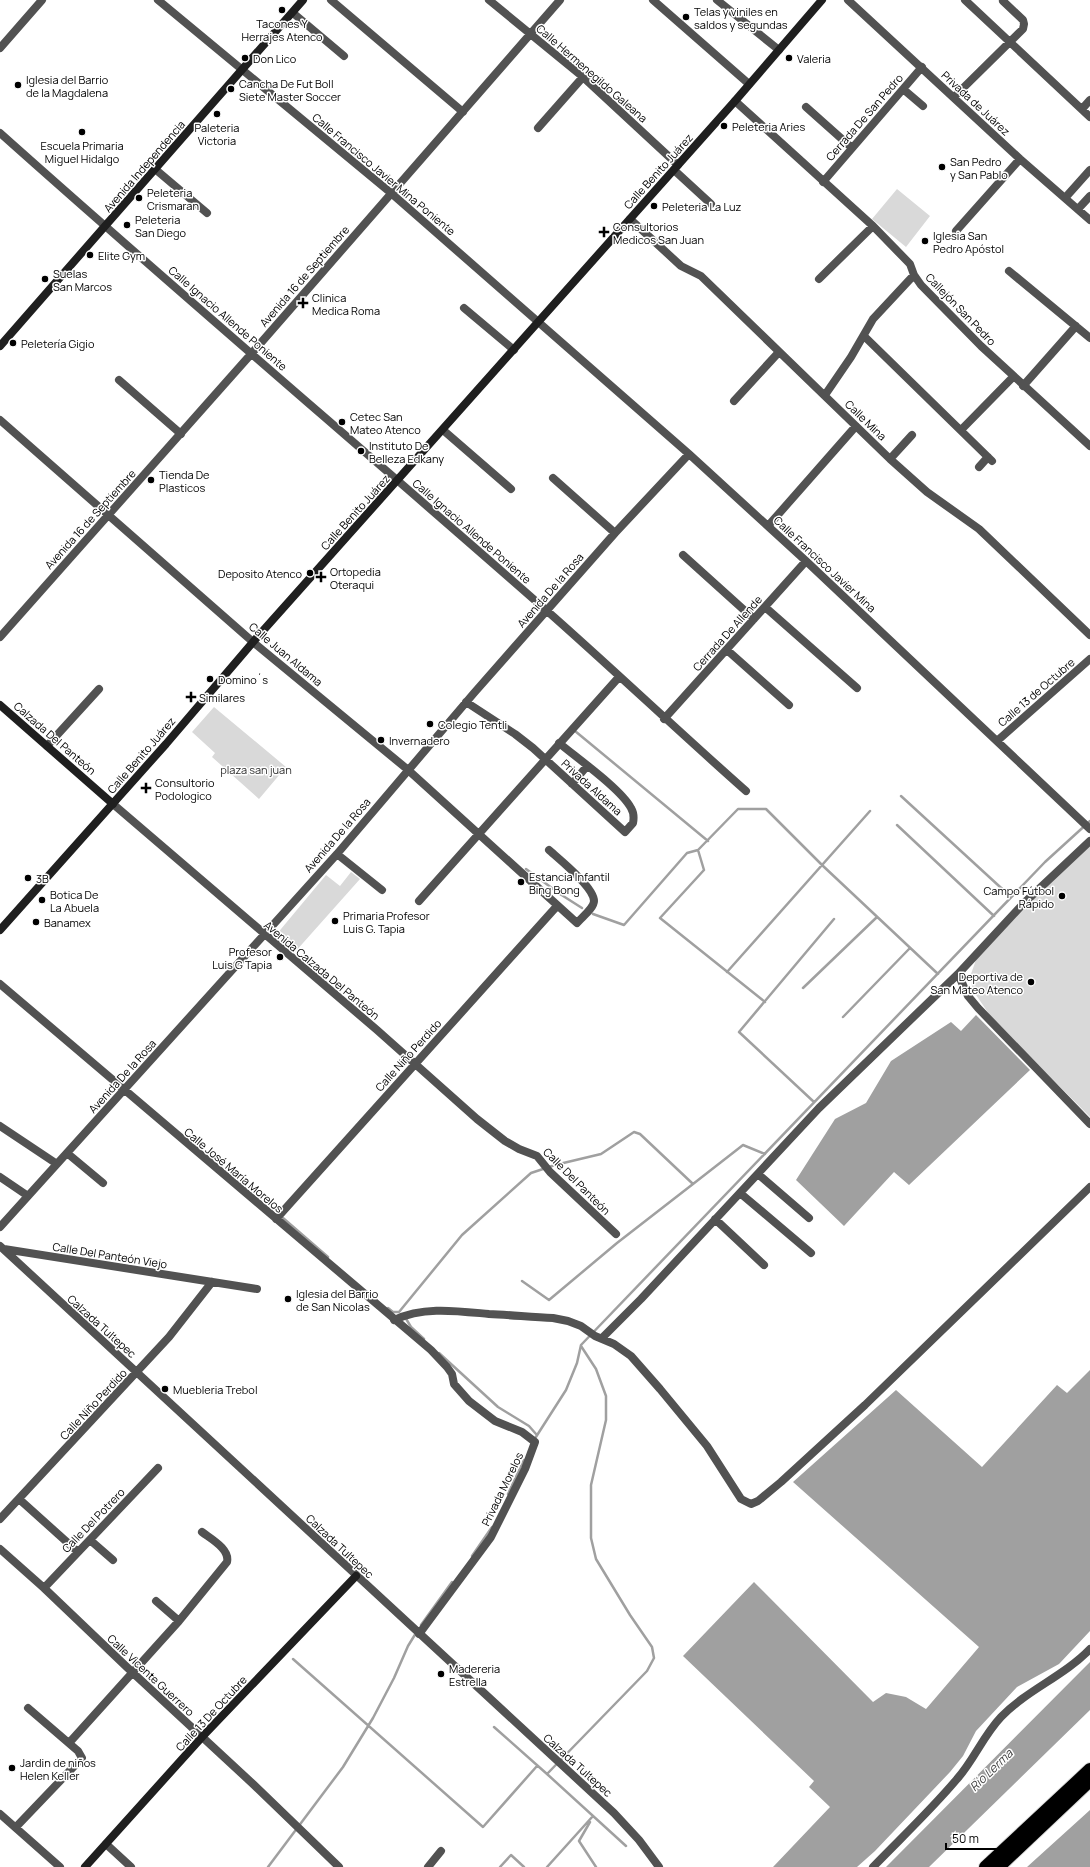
<svg xmlns="http://www.w3.org/2000/svg" width="1090" height="1867" font-family="Manrope,sans-serif">
<rect width="100%" height="100%" fill="#fff"/>
<!-- green -->
<path fill="#d9d9d9" d="M897 189 930 216 906 247 872 219Z
M214 707 286 767 259 799 212 757 215 753 192 732Z
M1090 846V1117L991 1017 972 989 971 974 977 957 1068 865Z
M351 872 360 879 295 952 276 935 326 875 340 886Z"/>
<!-- water -->
<path fill="#a0a0a0" d="M976 1015 1030 1070 909 1185 894 1172 844 1226 796 1180 835 1119 866 1103 891 1061 951 1022 961 1031Z
M1090 1370V1631L1059 1664 1017 1687 976 1731 963 1756 950 1772 875 1851 857 1867H773L830 1807 809 1787 814 1781 683 1656 754 1582 873 1702 886 1693 906 1697 926 1709 979 1647 793 1482 896 1390 982 1467 1057 1385 1067 1393Z
M1090 1662V1710L929 1867H886Z
M1090 1810V1867H1027Z"/>
<g fill="none" stroke-linecap="round" stroke-linejoin="round">
<!-- stream -->
<path stroke="#a0a0a0" stroke-width="2.5" d="M575 731 708 841
M901 796 1011 897
M897 825 994 916
M698 850 704 870 660 918 765 1002
M526 869 560 894 582 908
M593 914 624 925 687 853 698 850 738 809H766L822 865 938 974
M727 972 870 811
M803 988 877 917
M843 1017 910 948
M814 1102 739 1032 834 919
M283 1218 328 1257
M522 1281 549 1300 617 1243 693 1184
M388 1308 393 1312H399L462 1235 531 1173 555 1165 601 1154 634 1132 640 1134 693 1184 743 1145 765 1154
M405 1317 411 1327 424 1339
M581 1346 596 1369 606 1396V1420L591 1485V1538L596 1559 630 1615 652 1647 654 1658 647 1671 547 1774 626 1846
M439 1353 498 1407 529 1426 536 1434
M534 1440 566 1390 577 1363 581 1345 1045 862 1090 821
M508 1494 524 1460
M472 1556 492 1527
M421 1625 452 1582
M293 1659 483 1827 537 1766
M494 1727 547 1774
M590 1822 579 1841 596 1867
M268 1867 343 1767 373 1718 394 1678 408 1646 416 1633
M500 1867 511 1855 524 1867
M547 1867 593 1816"/>
<defs>
<path id="highway" d="M985 1867 1090 1769
M999 1867 1090 1781"/>
</defs>
<!-- highway casing -->
<use href="#highway" stroke="#dbdbdb" stroke-width="14"/>
<!-- street -->
<path stroke="#525252" stroke-width="8" d="M158 0 391 193 689 454 806 561 1090 829
M331 0 463 112
M489 0 583 77 678 165
M653 0 749 84
M717 0 779 50
M848 0 1020 159 1090 220
M965 0 1090 117
M293 13 344 56
M0 48 42 0
M903 89 923 106
M954 97 1023 29 1024 24 1023 20 1003 1
M735 101 873 226 910 264 914 275 921 285 981 346 1090 446
M806 107 852 148
M1082 109 1090 100
M538 128 583 77
M0 133C180 294 364 450 546 610 613 669 678 731 746 791
M155 169 207 213
M674 170 711 204
M823 182 922 67
M1065 198 1090 170
M1078 209 1090 196
M630 219 681 266 701 276 890 459 927 492 979 529 1090 635
M956 231 1020 159
M1009 271 1090 338
M819 279 873 226
M464 308 514 350
M864 336 992 461
M119 380 181 434
M1023 386 1076 326
M825 395 851 357 873 319 914 275
M734 401 779 352
M0 420 253 642 407 769 577 923C582 917 594 908 594 901 594 887 559 859 549 850
M443 430 511 489
M961 430 1013 377
M890 459 912 435
M979 467 988 457
M553 478 615 533
M768 526 856 426
M683 555 754 619
M765 607 857 688
M0 637 252 353 560 0
M727 650 789 705
M466 702 515 734 533 748 625 832 633 823C634 818 634 813 631 808 621 789 577 758 559 743
M664 719 806 561
M997 741 1090 659
M47 746 99 689
M572 784 587 766
M113 804 377 1030 477 1119 505 1141 519 1149 537 1156 550 1172 616 1234
M1090 841 1024 903 958 974 968 996 978 1008 1090 1124
M337 854 382 890
M419 901 619 677
M0 984 431 1350 447 1367 452 1374 454 1384 469 1401 495 1421 522 1432 535 1442 525 1469 491 1537 419 1634
M0 1126 57 1164
M67 1153 103 1183
M758 1174 809 1218
M0 1177 28 1196
M740 1193 811 1253
M276 1219 557 906
M715 1219 764 1265
M0 1227 337 854 474 693 615 533 689 454
M0 1246 614 1813 639 1840 659 1867
M4 1249 257 1289
M394 1320C424 1306 457 1311 489 1314 510 1315 532 1317 553 1318L568 1321 581 1326 595 1336 614 1344 631 1356 660 1389 707 1446 741 1499 751 1504 758 1501 781 1482 865 1405 1090 1187
M602 1338 641 1299 819 1108 958 974
M19 1499 78 1552
M0 1519 169 1337 212 1282
M90 1540 113 1560
M0 1549 44 1588 132 1672 253 1784 339 1867
M44 1588 158 1468
M156 1601 179 1621
M69 1743 179 1621 227 1562C230 1549 211 1539 202 1532
M0 1814 60 1867
M16 1827 82 1758 78 1751 28 1708
M106 1844 131 1867
M428 1867 441 1851
M873 1867C901 1838 931 1810 957 1779 974 1760 983 1736 1001 1717 1027 1690 1064 1676 1090 1649"/>
<!-- secondary -->
<path stroke="#1f1f1f" stroke-width="8" d="M0 346 303 0
M0 705 113 804
M0 930 166 744 253 642 735 101 822 0
M85 1867 202 1737 356 1576"/>
<!-- highway -->
<use href="#highway" stroke="#000" stroke-width="12"/>
</g>
<!-- markers -->
<g fill="#000" stroke="#fff" stroke-width="1.5">
<circle cx="282" cy="10" r="4"/>
<circle cx="686" cy="17" r="4"/>
<circle cx="245" cy="58" r="4"/>
<circle cx="789" cy="58" r="4"/>
<circle cx="18" cy="85" r="4"/>
<circle cx="231" cy="89" r="4"/>
<circle cx="217" cy="114" r="4"/>
<circle cx="724" cy="126" r="4"/>
<circle cx="82" cy="132" r="4"/>
<circle cx="942" cy="167" r="4"/>
<circle cx="139" cy="198" r="4"/>
<circle cx="654" cy="206" r="4"/>
<circle cx="127" cy="225" r="4"/>
<path d="M602 226h4v4h4v4h-4v4h-4v-4h-4v-4h4z"/>
<circle cx="925" cy="241" r="4"/>
<circle cx="90" cy="255" r="4"/>
<circle cx="45" cy="279" r="4"/>
<path d="M301 297h4v4h4v4h-4v4h-4v-4h-4v-4h4z"/>
<circle cx="13" cy="343" r="4"/>
<circle cx="342" cy="422" r="4"/>
<circle cx="361" cy="451" r="4"/>
<circle cx="151" cy="480" r="4"/>
<circle cx="310" cy="573" r="4"/>
<path d="M319 571h4v4h4v4h-4v4h-4v-4h-4v-4h4z"/>
<circle cx="210" cy="679" r="4"/>
<path d="M189 691h4v4h4v4h-4v4h-4v-4h-4v-4h4z"/>
<circle cx="430" cy="724" r="4"/>
<circle cx="381" cy="740" r="4"/>
<path d="M144 782h4v4h4v4h-4v4h-4v-4h-4v-4h4z"/>
<circle cx="28" cy="878" r="4"/>
<circle cx="521" cy="882" r="4"/>
<circle cx="1062" cy="896" r="4"/>
<circle cx="42" cy="900" r="4"/>
<circle cx="335" cy="921" r="4"/>
<circle cx="36" cy="922" r="4"/>
<circle cx="280" cy="957" r="4"/>
<circle cx="1031" cy="982" r="4"/>
<circle cx="288" cy="1299" r="4"/>
<circle cx="165" cy="1389" r="4"/>
<circle cx="441" cy="1674" r="4"/>
<circle cx="12" cy="1768" r="4"/>
</g>
<g text-anchor="middle" dominant-baseline="central" stroke-width="3" stroke-linejoin="round" paint-order="stroke">
<!-- poi labels -->
<g font-size="11" fill="#000" stroke="#fff" text-anchor="start">
<text x="694" y="11">Telas y viniles en<tspan x="694" dy="13">saldos y segundas</tspan></text>
<text x="282" y="23" text-anchor="middle">Tacones Y<tspan x="282" dy="13">Herrajes Atenco</tspan></text>
<text x="253" y="58">Don Lico</text>
<text x="797" y="58">Valeria</text>
<text x="26" y="79">Iglesia del Barrio<tspan x="26" dy="13">de la Magdalena</tspan></text>
<text x="239" y="83">Cancha De Fut Boll<tspan x="239" dy="13">Siete Master Soccer</tspan></text>
<text x="732" y="126">Peleteria Aries</text>
<text x="217" y="127" text-anchor="middle">Paleteria<tspan x="217" dy="13">Victoria</tspan></text>
<text x="82" y="145" text-anchor="middle">Escuela Primaria<tspan x="82" dy="13">Miguel Hidalgo</tspan></text>
<text x="950" y="161">San Pedro<tspan x="950" dy="13">y San Pablo</tspan></text>
<text x="147" y="192">Peleteria<tspan x="147" dy="13">Crismaran</tspan></text>
<text x="662" y="206">Peleteria La Luz</text>
<text x="135" y="219">Peleteria<tspan x="135" dy="13">San Diego</tspan></text>
<text x="613" y="226">Consultorios<tspan x="613" dy="13">Medicos San Juan</tspan></text>
<text x="933" y="235">Iglesia San<tspan x="933" dy="13">Pedro Apóstol</tspan></text>
<text x="98" y="255">Elite Gym</text>
<text x="53" y="273">Suelas<tspan x="53" dy="13">San Marcos</tspan></text>
<text x="312" y="297">Clinica<tspan x="312" dy="13">Medica Roma</tspan></text>
<text x="21" y="343">Peletería Gigio</text>
<text x="350" y="416">Cetec San<tspan x="350" dy="13">Mateo Atenco</tspan></text>
<text x="369" y="445">Instituto De<tspan x="369" dy="13">Belleza Edkany</tspan></text>
<text x="159" y="474">Tienda De<tspan x="159" dy="13">Plasticos</tspan></text>
<text x="330" y="571">Ortopedia<tspan x="330" dy="13">Oteraqui</tspan></text>
<text x="302" y="573" text-anchor="end">Deposito Atenco</text>
<text x="218" y="679">Domino´s</text>
<text x="199" y="697">Similares</text>
<text x="438" y="724">Colegio Tentli</text>
<text x="389" y="740">Invernadero</text>
<text x="155" y="782">Consultorio<tspan x="155" dy="13">Podologico</tspan></text>
<text x="529" y="876">Estancia Infantil<tspan x="529" dy="13">Bing Bong</tspan></text>
<text x="36" y="878">3B</text>
<text x="1054" y="890" text-anchor="end">Campo Fútbol<tspan x="1054" dy="13">Rápido</tspan></text>
<text x="50" y="894">Botica De<tspan x="50" dy="13">La Abuela</tspan></text>
<text x="343" y="915">Primaria Profesor<tspan x="343" dy="13">Luis G. Tapia</tspan></text>
<text x="44" y="922">Banamex</text>
<text x="272" y="951" text-anchor="end">Profesor<tspan x="272" dy="13">Luis G Tapia</tspan></text>
<text x="1023" y="976" text-anchor="end">Deportiva de<tspan x="1023" dy="13">San Mateo Atenco</tspan></text>
<text x="296" y="1293">Iglesia del Barrio<tspan x="296" dy="13">de San Nicolas</tspan></text>
<text x="173" y="1389">Muebleria Trebol</text>
<text x="449" y="1668">Madereria<tspan x="449" dy="13">Estrella</tspan></text>
<text x="20" y="1762">Jardin de niños<tspan x="20" dy="13">Helen Keller</tspan></text>
</g>
<!-- street labels -->
<g font-size="11" fill="#000" stroke="#fff">
<text transform="translate(592 73) rotate(41)">Calle Hermenegildo Galeana</text>
<text transform="translate(976 103) rotate(43)">Privada de Juárez</text>
<text transform="translate(864 117) rotate(-49)">Cerrada De San Pedro</text>
<text transform="translate(144 166) rotate(-49)">Avenida Independencia</text>
<text transform="translate(658 171) rotate(-48)">Calle Benito Juárez</text>
<text transform="translate(384 174) rotate(40)">Calle Francisco Javier Mina Poniente</text>
<text transform="translate(304 276) rotate(-49)">Avenida 16 de Septiembre</text>
<text transform="translate(961 309) rotate(46)">Callejón San Pedro</text>
<text transform="translate(228 318) rotate(41)">Calle Ignacio Allende Poniente</text>
<text transform="translate(866 420) rotate(44)">Calle Mina</text>
<text transform="translate(355 512) rotate(-48)">Calle Benito Juárez</text>
<text transform="translate(90 519) rotate(-48)">Avenida 16 de Septiembre</text>
<text transform="translate(472 531) rotate(41)">Calle Ignacio Allende Poniente</text>
<text transform="translate(825 564) rotate(43)">Calle Francisco Javier Mina</text>
<text transform="translate(550 590) rotate(-49)">Avenida De la Rosa</text>
<text transform="translate(727 633) rotate(-48)">Cerrada De Allende</text>
<text transform="translate(286 654) rotate(40)">Calle Juan Aldama</text>
<text transform="translate(1036 692) rotate(-41)">Calle 13 de Octubre</text>
<text transform="translate(55 738) rotate(41)">Calzada Del Panteón</text>
<text transform="translate(141 755) rotate(-49)">Calle Benito Juárez</text>
<text transform="translate(592 787) rotate(42)">Privada Aldama</text>
<text transform="translate(337 835) rotate(-49)">Avenida De la Rosa</text>
<text transform="translate(322 970) rotate(40)">Avenida Calzada Del Panteón</text>
<text transform="translate(408 1055) rotate(-48)">Calle Niño Perdido</text>
<text transform="translate(122 1076) rotate(-48)">Avenida De la Rosa</text>
<text transform="translate(234 1170) rotate(40)">Calle José María Morelos</text>
<text transform="translate(577 1181) rotate(45)">Calle Del Panteón</text>
<text transform="translate(110 1255) rotate(9)">Calle Del Panteón Viejo</text>
<text transform="translate(102 1326) rotate(42)">Calzada Tultepec</text>
<text transform="translate(93 1404) rotate(-47)">Calle Niño Perdido</text>
<text transform="translate(502 1489) rotate(-64)">Privada Morelos</text>
<text transform="translate(93 1520) rotate(-46)">Calle Del Potrero</text>
<text transform="translate(340 1546) rotate(43)">Calzada Tultepec</text>
<text transform="translate(151 1675) rotate(43)">Calle Vicente Guerrero</text>
<text transform="translate(211 1713) rotate(-47)">Calle 13 De Octubre</text>
<text transform="translate(578 1765) rotate(42)">Calzada Tultepec</text>
</g>
<!-- park labels -->
<g font-size="11" fill="#303030" stroke="#fff">
<text x="256" y="769">plaza san juan</text>
</g>
<!-- water labels -->
<g font-size="12" font-style="italic" fill="#414141" stroke="#fff">
<text transform="translate(991 1770) rotate(-44)">Río Lerma</text>
</g>
</g>
<!-- scale -->
<path d="M946 1843v6h64v-6" fill="none" stroke="#000000" stroke-width="2"/>
<text x="952" y="1843" font-size="12" fill="#000000" stroke="#ffffff" stroke-width="3" paint-order="stroke">50 m</text>
</svg>
